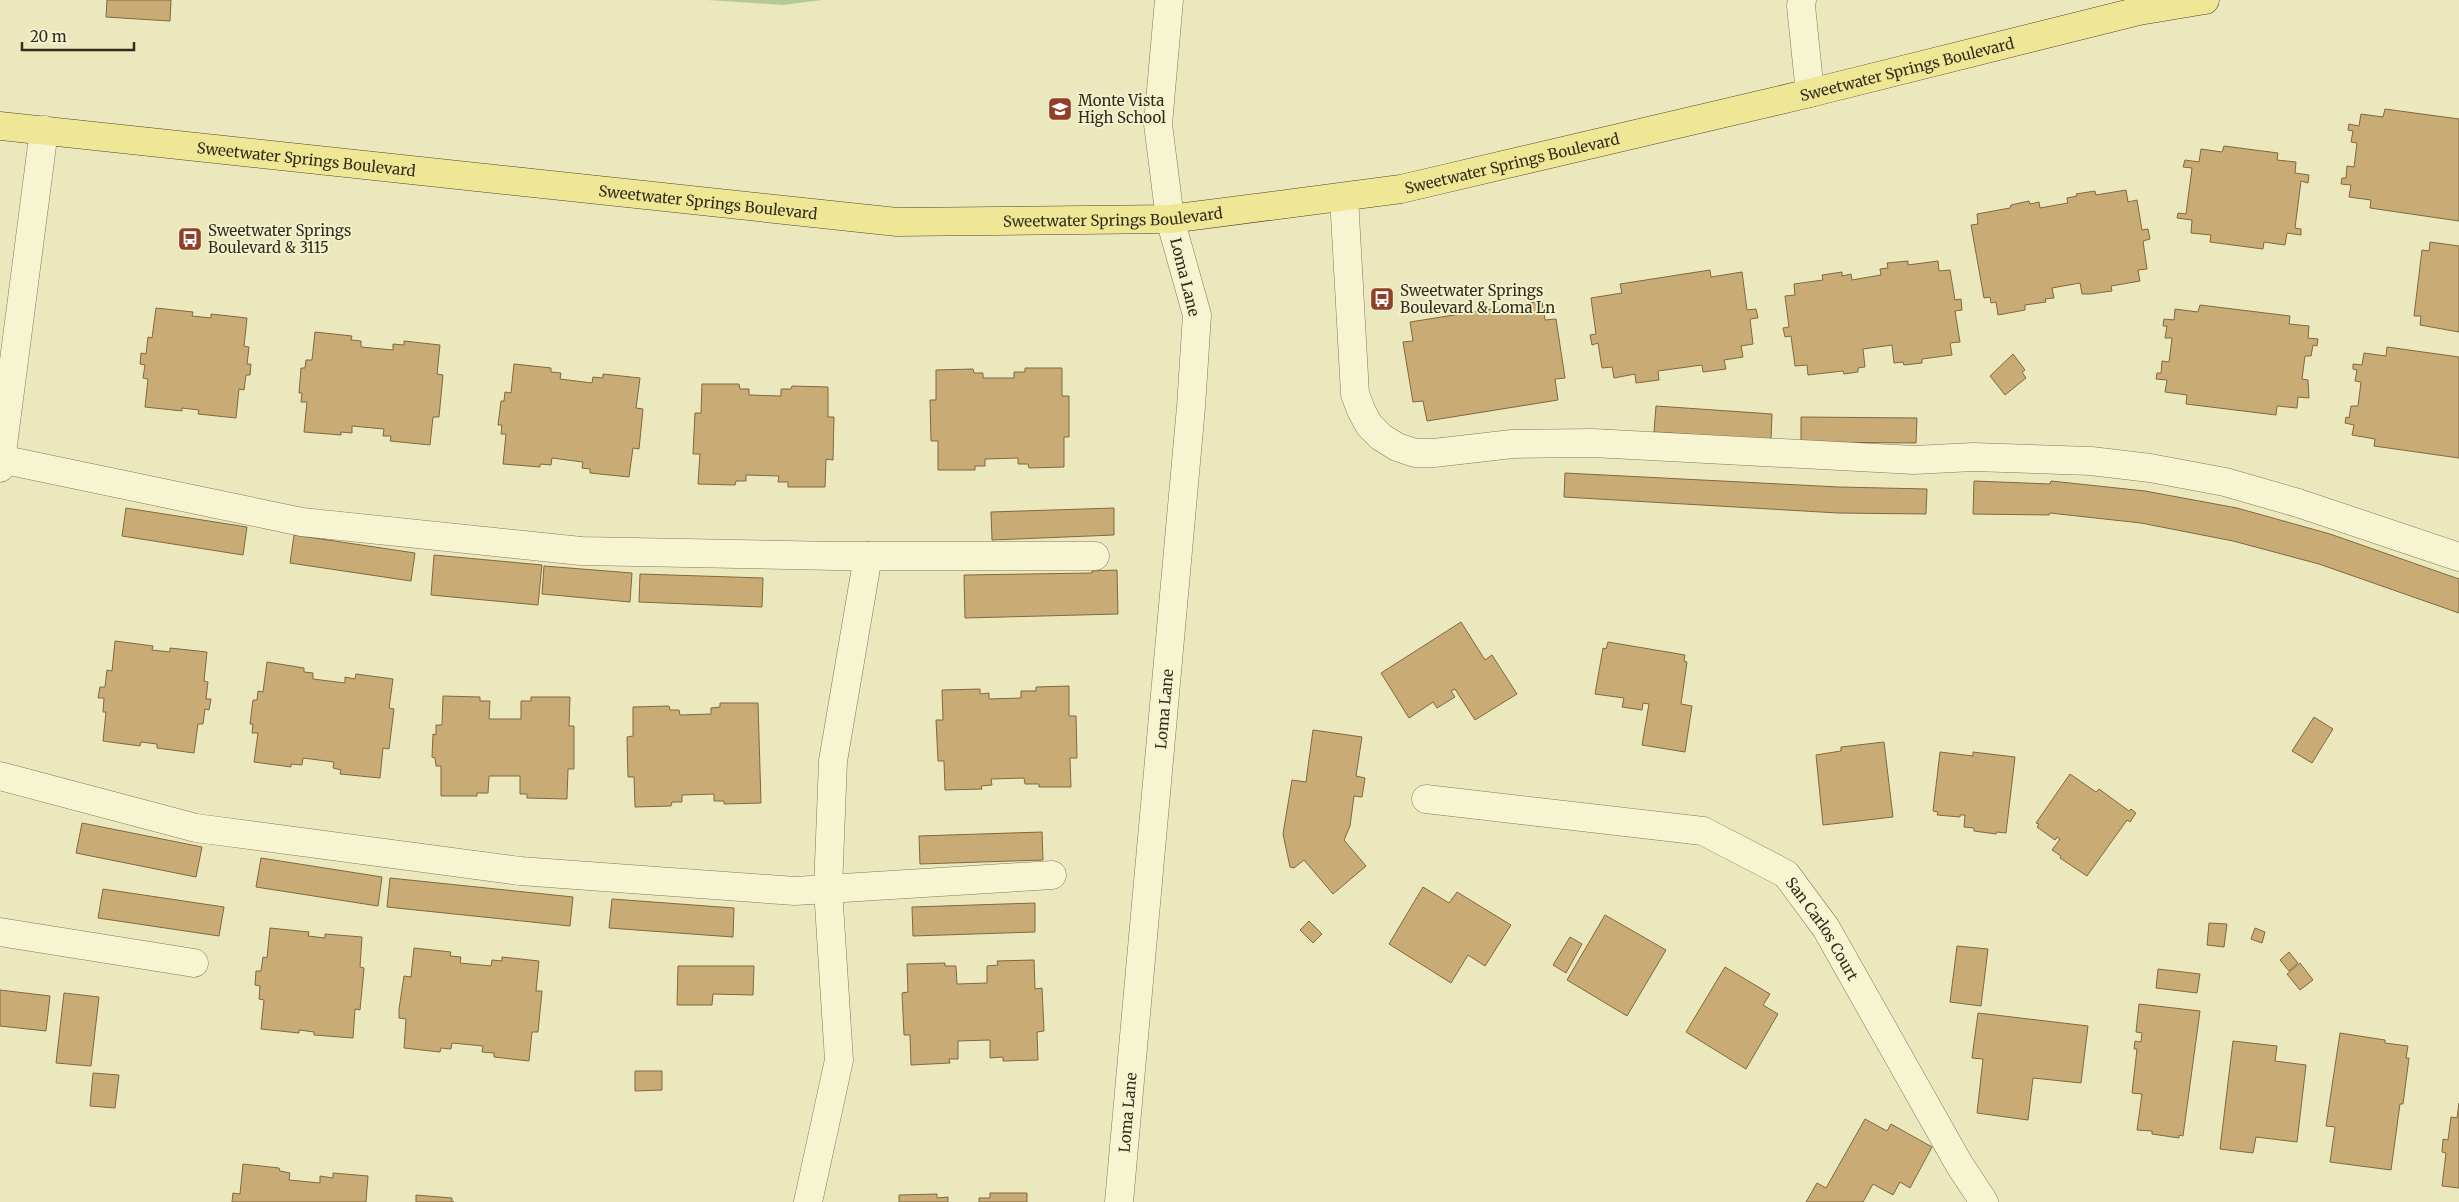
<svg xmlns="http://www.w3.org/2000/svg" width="2459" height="1202" font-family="Merriweather,serif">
<rect width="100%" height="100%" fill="#ece8be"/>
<!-- green -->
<path fill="#b6c993" d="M707 0H822L783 5Z"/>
<!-- building -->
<path fill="#c9ab75" stroke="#81683f" d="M107 0H171L170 21 106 17Z
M2385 109 2459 119V221L2370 208 2371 200 2349 197 2351 185 2341 184 2342 178H2346L2347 166 2354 167 2357 143 2351 142 2353 131 2348 130 2349 124 2359 126 2361 114 2383 117Z
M2224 146 2278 153 2277 160 2296 162 2295 173 2309 175 2308 183 2301 181 2295 228 2301 229V235L2287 233 2285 245 2264 242 2263 249 2210 242 2211 235 2191 233 2192 220 2177 218 2178 213 2186 214 2192 168 2183 167 2185 160 2199 162 2201 149 2222 152Z
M2126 190 2128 202 2137 200 2142 230 2148 229 2150 239 2143 241 2147 269 2138 270 2140 281 2111 286 2112 291 2090 294H2082L2080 283 2052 288 2054 298 2045 299 2046 302 2025 305V310L1998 315 1996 302 1991 303 1990 297 1984 298 1971 225 1978 224 1977 214 2010 208 2011 205 2029 201 2030 204 2039 202 2040 208 2068 203 2067 198 2077 196 2076 194 2095 191 2096 195Z
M2430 242 2459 246V332L2420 325 2421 316H2414L2422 250 2429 251Z
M1908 261V265L1938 261 1939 271 1950 270 1955 300 1961 299 1962 310 1955 311 1960 342 1950 343 1952 355 1922 359V363L1904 365 1903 362 1894 363 1892 345 1863 349 1865 367 1858 368V372L1844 374 1843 371 1808 375 1807 365 1795 366 1791 336 1785 337 1783 328 1789 327 1785 296 1795 295 1794 284 1823 280 1822 275 1842 272V276L1851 274 1852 280 1881 275 1880 269 1888 268 1887 263Z
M1710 270 1711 277 1742 272 1747 310 1756 309 1758 318 1750 319 1753 344 1741 346 1743 357 1724 360 1726 369 1703 372 1702 365 1658 371 1659 380 1636 383 1635 374 1614 378 1612 367 1602 368 1598 343 1592 345 1590 335 1596 334 1591 298 1622 293 1620 284Z
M1542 301 1545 320 1556 319 1565 378 1555 379 1558 400 1427 421 1423 401 1413 402 1403 342 1413 341 1410 322Z
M2200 305 2290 316 2289 324 2309 326 2308 338 2318 339 2317 346 2313 345 2311 356H2305L2302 379 2308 380 2309 398 2298 397 2297 408 2277 406 2276 415 2186 404 2187 395 2165 392 2167 380 2156 379 2157 373H2161L2162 361 2169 362 2172 338H2165L2167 326H2163L2164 319 2174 320 2175 309 2198 312Z
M156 308 193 312 192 316 211 318V314L247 318 244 346 249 347 247 364H251L250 375H246L244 390 239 389 236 418 198 414 199 410 182 408V411L145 407 148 379 143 378 145 365 140 364 141 353 146 354 148 337 152 338Z
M315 332 352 336 351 340 361 341V347L393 350V344L404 345V341L440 345 437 374 443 375 439 417H433L430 445 390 441 391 436H383L384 429 352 426V433L341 432V435L304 432 307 402H301L302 393H299L301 368H305L306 360H312Z
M2387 347 2459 357V458L2374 446 2375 439 2352 435 2354 425 2345 423 2346 417 2349 418 2351 406H2358L2361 382 2355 381 2357 370 2353 369V364L2362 365 2364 353 2386 356Z
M2013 354 2025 370 2022 372 2026 378 2005 395 1990 376Z
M514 364 551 368V372L561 373 560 379 592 383 593 377 603 378V374L640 378 636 408 643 409 639 449 633 448 629 477 590 473V469L582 468 583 462 552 458 551 465 540 464V467L503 464 506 434H501L502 425H498L501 401H504L505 392 511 393Z
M1025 368H1062V396H1069V437H1064V467L1029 468 1028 464H1018V458L985 459V466H975V470H938V441H931L930 400H936V370L973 369 974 373H983V378H1014V372H1025Z
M702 384H739L740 389H749V395L781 396V389H791L792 386 828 387V417H834L833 460 826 459 825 487H788V482H778L779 476 746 475V481H736L735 485 698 484 700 454H693L695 413H701Z
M1656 406 1772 414 1771 440 1654 432Z
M1801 417 1917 418 1916 443 1801 442Z
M1565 473 1839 487 1927 489 1926 514 1838 513 1564 497Z
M1974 481 2050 484 2051 481 2145 491 2237 508 2330 534 2459 579V613L2319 564 2233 541 2141 523 2050 513 2049 515 1973 514Z
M126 508 247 527 243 555 122 536Z
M1114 508V535L992 540 991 512Z
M294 535 415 553 411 581 290 563Z
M434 555 542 565 538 605 431 595Z
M544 566 632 573 630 602 542 594Z
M1117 570 1118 614 965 618 964 575 1092 573V571Z
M640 574 763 578 762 607 639 602Z
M1461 622 1485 660 1492 655 1517 694 1475 720 1455 689 1451 691 1455 697 1437 708 1433 702 1409 718 1381 673Z
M115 641 153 646 152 650 170 652V648L207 652 204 681 208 682 206 699H211L209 710 205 709 203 724H198L194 753 157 748V744L141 742 140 746 103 741 106 712H103L104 698H98L100 687H105L107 670 112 671Z
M1608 642 1685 655 1684 661 1687 662 1681 704 1692 706 1685 752 1642 745 1649 704 1643 703 1642 710 1622 707 1624 698 1595 694 1603 648 1606 649Z
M267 662 304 668V672L313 673V679L345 683V677L355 679 356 674 393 679 389 708 394 709 389 749 383 748 380 778 340 774 341 770 333 768 334 762 303 758 302 765 291 764V767L254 762 258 733H252L253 724H250L253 700H257L258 691 263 692Z
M1069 686V716H1076L1077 758H1070L1071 787H1039V784H1025L1024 778 991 779 992 785 981 786 982 789 945 790 944 761H938L936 720H943L942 690 980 689V694L989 693V699L1021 698V691H1036V687Z
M443 696 480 697V701H490L489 719H521V701H531V697H570L569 726H574V769H568L567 799 527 798V794H520V776H489L488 793H477V796H441V766H436L435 758 432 757 433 734 436 735V725H442Z
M720 703H758L761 803 724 804V801H714V794L682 795V802H672L671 806 635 807 634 777H628L627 737 633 736V707L669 706 670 710H679L680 715 711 714V708L720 707Z
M2314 717 2333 729 2312 763 2292 751Z
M1313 730 1362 737 1356 776 1365 778 1362 797 1354 796 1350 826 1344 840 1366 866 1333 894 1304 860 1294 868 1290 867 1283 834 1292 780 1306 782Z
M1884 742 1893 817 1823 825 1816 755 1841 751V747Z
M1940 752 1973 756V752L2015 757 2006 833 1997 832 1996 834 1974 831V828L1964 827 1965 815H1960V817L1937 815 1938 812 1933 811Z
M2070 774 2096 792 2099 789 2129 811 2131 809 2136 813 2130 822 2127 820 2087 876 2060 858 2061 856 2052 850 2060 839 2057 837 2055 840 2037 827 2039 824 2036 823Z
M82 823 202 847 196 877 76 853Z
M1042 832 1043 860 920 864 919 836Z
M261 858 382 877 378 906 256 887Z
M390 878 573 897 570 926 387 907Z
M1423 887 1449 903 1457 892 1511 925 1485 966 1468 955 1451 983 1389 944Z
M103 889 224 907 219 936 98 918Z
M612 899 734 908 733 937 609 928Z
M1035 903V932L913 936 912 907Z
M1605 915 1666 950 1627 1016 1567 980Z
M1309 921 1322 934 1313 943 1300 930Z
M2209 923 2227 924 2224 947 2207 945Z
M270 928 309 932 308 936 325 938V934L362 937 360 967 364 968 360 1010 355 1009 353 1038 314 1035V1032L299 1030V1033L261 1029 264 1000 259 999 260 986 255 985 256 971H261L263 957 267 958Z
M2255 928 2265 932 2262 943 2251 939Z
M1570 937 1582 944 1566 973 1553 965Z
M1957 946 1988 949 1981 1006 1950 1002Z
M414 948 451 952 450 956 461 957 460 963 491 966 492 960 502 961V957L539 961 536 991H542L538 1032H532L529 1061 494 1057V1053L482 1052 483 1046 452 1043 451 1049 441 1048 440 1052 404 1048 406 1019 399 1018V1009L404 976 411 977Z
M2289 952 2298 963 2289 971 2280 960Z
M1034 960 1035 989 1042 988 1044 1031 1037 1032 1038 1060 1003 1061V1057L990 1058V1040L958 1041V1059H949L950 1063 911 1065 910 1035H904L902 993 908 992 907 964 945 963V966H956L957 984 987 983V966L998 965 997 961Z
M2300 963 2313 980 2300 990 2287 974Z
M678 966H754L753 995 713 994 712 1005H677Z
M1725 967 1770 994 1763 1005 1778 1014 1746 1069 1686 1032Z
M2158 969 2200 974 2197 993 2156 988Z
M0 990 50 996 46 1031 0 1026Z
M64 993 99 997 91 1066 56 1063Z
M2139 1004 2200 1011 2183 1136 2179 1135V1138L2152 1134V1131L2137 1130 2142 1094 2132 1093 2137 1049H2134L2135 1041 2141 1042 2142 1033 2136 1032Z
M1978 1013 2088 1026 2081 1083 2033 1078 2028 1120 1977 1113 1983 1059 1972 1058Z
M2340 1033 2385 1040V1043L2408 1046 2406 1058H2409L2403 1104H2400L2391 1170 2330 1162 2335 1127 2326 1126Z
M2233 1041 2277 1046 2275 1061 2306 1065 2297 1142 2256 1137 2253 1153 2220 1149Z
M635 1071H662V1090L635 1091Z
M93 1073 119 1075 115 1108 90 1106Z
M2459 1103V1188L2442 1186 2446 1153 2442 1152 2443 1139 2448 1140 2451 1117 2457 1118Z
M1865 1119 1887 1131 1891 1124 1932 1147 1910 1188 1900 1182 1893 1195 1873 1184 1863 1202H1806L1817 1183 1826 1188Z
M243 1164 279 1168 280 1171 290 1173 289 1180 320 1183V1176L333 1178V1173L368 1176 366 1202H232L233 1193 240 1194Z
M990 1193H1027V1202H979V1198H990Z
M937 1194V1198L948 1197V1202H899V1195Z
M416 1195 452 1198V1202H454H416Z"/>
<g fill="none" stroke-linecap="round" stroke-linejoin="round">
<defs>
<g id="minor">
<path d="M1802 0 1801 6 1810 93"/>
<path d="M1344 197 1355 394 1361 410 1369 425 1381 437 1397 447 1415 453H1434L1512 444 1593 443 1914 460 1973 457 2091 461 2150 468 2225 482 2298 503 2459 557"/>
<path d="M0 459 302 522 581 551 836 556H1095"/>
<path d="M0 468 44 130"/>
<path d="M0 776 196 828 520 871 795 891 1052 875"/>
<path id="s1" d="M1426 799 1703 831 1786 874 1826 928 1959 1164 1984 1202"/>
<path d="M0 932 194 963"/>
<path d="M808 1202 839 1060 828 889 833 761 868 556"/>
<path id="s2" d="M1119 1202 1191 407 1197 315 1170 219 1158 124 1169 0"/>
</g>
<g id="major">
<path id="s3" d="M0 126 897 222 1170 219 1401 189 1810 93 2139 11 2205 0"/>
</g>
</defs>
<!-- minor casing -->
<use href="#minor" stroke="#837958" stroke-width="29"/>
<!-- major casing -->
<use href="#major" stroke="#51452c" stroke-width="29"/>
<!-- minor -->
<use href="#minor" stroke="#f7f4d1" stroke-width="28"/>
<!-- major -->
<use href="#major" stroke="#efe796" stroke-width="28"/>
</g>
<!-- icons -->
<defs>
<symbol id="school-square" viewBox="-11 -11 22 22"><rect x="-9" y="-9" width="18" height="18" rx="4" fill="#90402a" stroke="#f3f1ce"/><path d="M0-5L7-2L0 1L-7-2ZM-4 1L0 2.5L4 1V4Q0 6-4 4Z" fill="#fff"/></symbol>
<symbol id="bus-square" viewBox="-11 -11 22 22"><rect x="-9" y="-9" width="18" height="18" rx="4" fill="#90402a" stroke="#f3f1ce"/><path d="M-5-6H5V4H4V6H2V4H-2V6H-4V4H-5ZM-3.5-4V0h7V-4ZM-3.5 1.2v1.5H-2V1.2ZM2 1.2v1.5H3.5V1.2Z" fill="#fff"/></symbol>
</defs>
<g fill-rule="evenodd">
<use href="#school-square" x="1046" y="95" width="28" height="28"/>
<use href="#bus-square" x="176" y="225" width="28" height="28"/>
<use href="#bus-square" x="1368" y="285" width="28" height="28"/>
</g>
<g text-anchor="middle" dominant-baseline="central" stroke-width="4" stroke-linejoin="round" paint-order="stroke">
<!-- street labels -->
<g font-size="15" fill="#332c1c" stroke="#f3f1ce">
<text stroke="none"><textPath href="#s3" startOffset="1928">Sweetwater Springs Boulevard</textPath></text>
<text stroke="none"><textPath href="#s3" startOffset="308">Sweetwater Springs Boulevard</textPath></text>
<text stroke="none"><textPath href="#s3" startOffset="1522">Sweetwater Springs Boulevard</textPath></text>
<text stroke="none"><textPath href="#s3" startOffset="712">Sweetwater Springs Boulevard</textPath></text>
<text stroke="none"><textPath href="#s3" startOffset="1118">Sweetwater Springs Boulevard</textPath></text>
<text transform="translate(1185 277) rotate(76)">Loma Lane</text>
<text stroke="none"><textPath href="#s2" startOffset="495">Loma Lane</textPath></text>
<text stroke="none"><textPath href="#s1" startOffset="438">San Carlos Court</textPath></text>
<text stroke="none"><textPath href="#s2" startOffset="90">Loma Lane</textPath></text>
</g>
<!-- poi labels -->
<g font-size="15" fill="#332c1c" stroke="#f3f1ce" text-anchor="start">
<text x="1078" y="100">Monte Vista<tspan x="1078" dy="17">High School</tspan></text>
<text x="208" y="230">Sweetwater Springs<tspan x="208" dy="17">Boulevard &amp; 3115</tspan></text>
<text x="1400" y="290">Sweetwater Springs<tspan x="1400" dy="17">Boulevard &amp; Loma Ln</tspan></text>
</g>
</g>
<!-- scale -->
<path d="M22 42v8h112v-8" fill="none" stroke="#332c1c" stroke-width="2.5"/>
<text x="30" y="42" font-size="15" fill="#332c1c" stroke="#f3f1ce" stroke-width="4" paint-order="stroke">20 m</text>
</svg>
